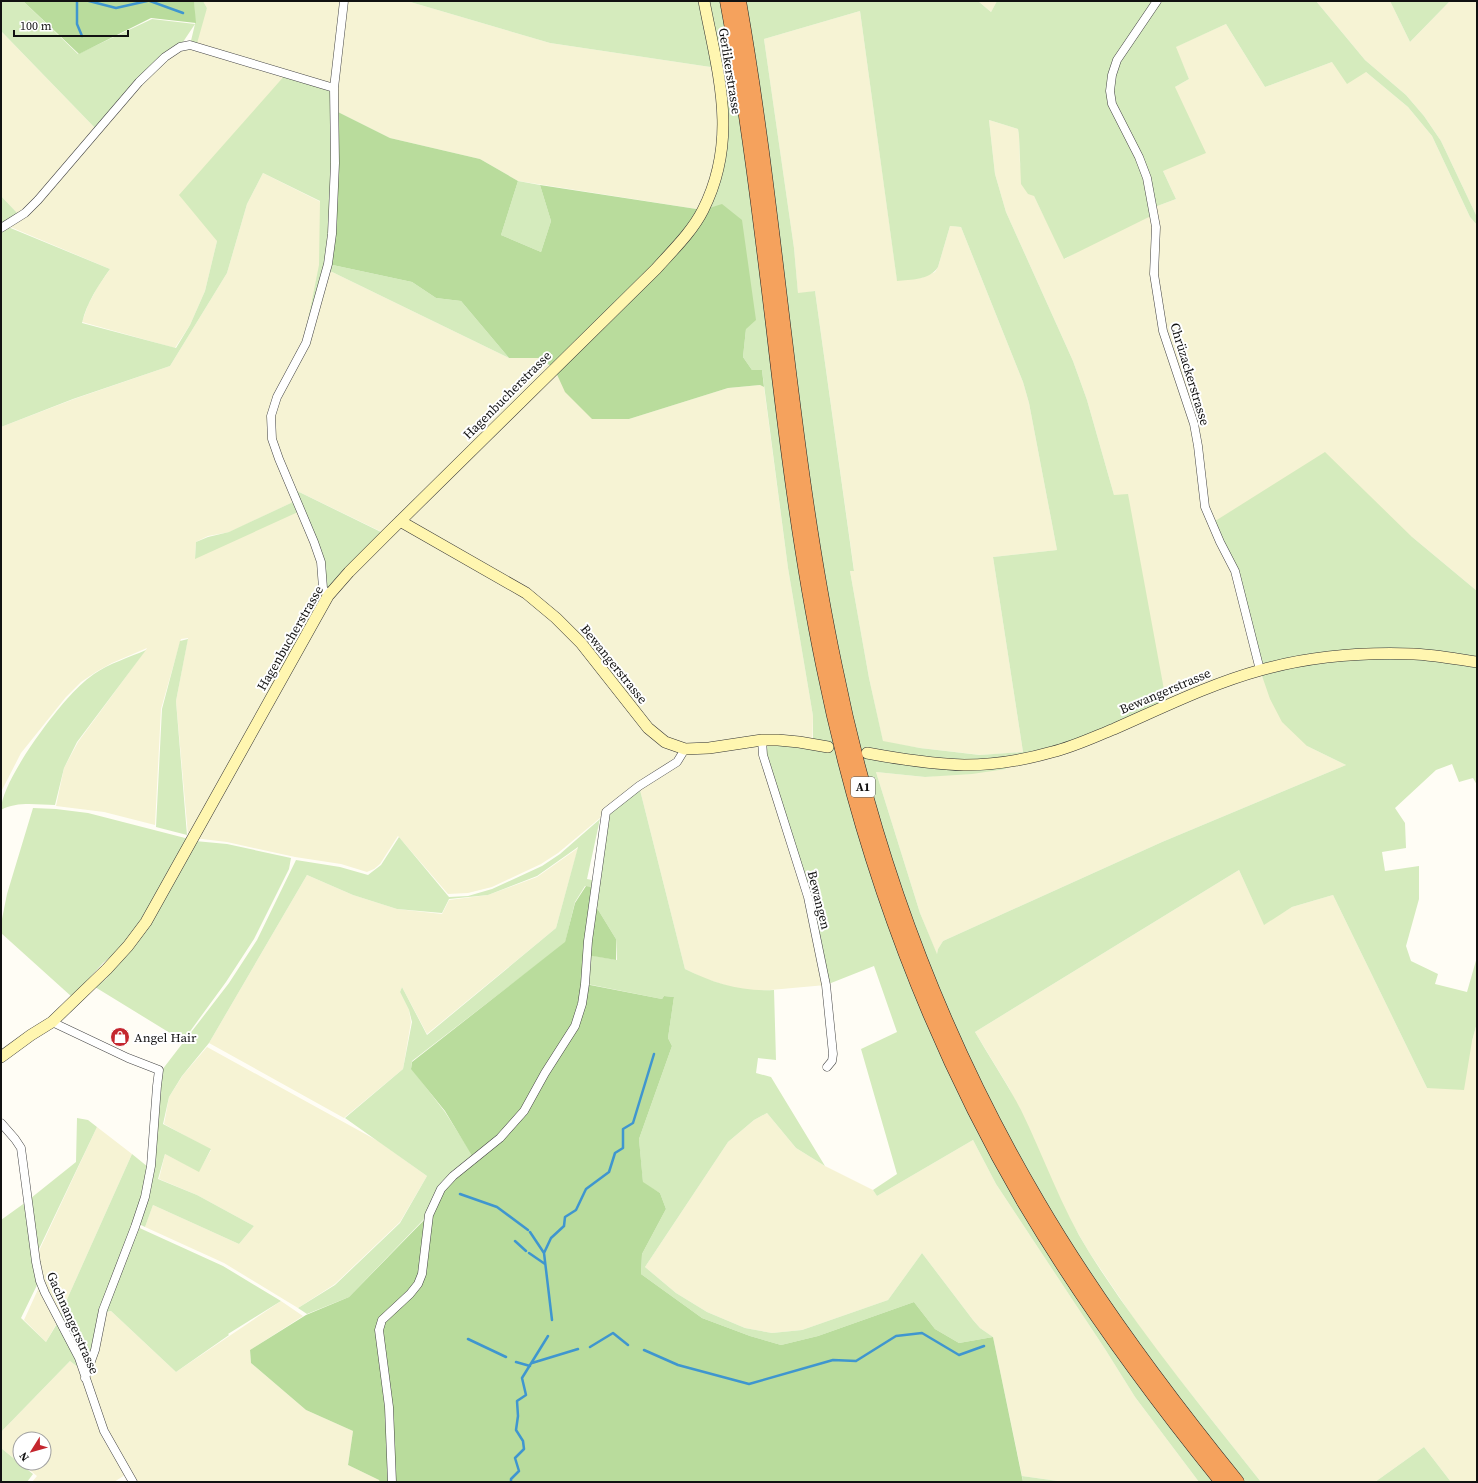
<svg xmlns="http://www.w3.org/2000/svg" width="1478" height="1483" font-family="'Source Serif 4',serif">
<rect width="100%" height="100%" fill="#fffdf5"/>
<!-- farmland -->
<path fill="#f6f3d4" d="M203 1H407L550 43 717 68 723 141 703 210 518 181 480 159 390 138 334 110 286 74 217 241 205 291 190 325 175 348 82 322 88 305 97 288 110 269 8 226 25 216 165 57 190 45 207 8Z
M978 1H997L991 12Z
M1316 1H1390L1410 42 1450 1H1477V217L1441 141 1424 116 1406 95 1365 60Z
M860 11 897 280 921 278 935 272 938 267 950 226 961 227 1023 382 1029 403 1057 550 993 557 1023 752 981 755 920 748 883 742 869 678 850 571 854 570 815 291 798 294 794 248 764 39Z
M1226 24 1265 87 1332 62 1366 72 1408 107 1432 136 1470 217 1477 225V591L1411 536 1307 746 1346 765 1162 842 943 941 938 949 937 955 920 913 876 772 925 777 1006 769 1005 762 1024 758 1128 495H1114L1087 400 1073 361 1006 212 995 174 989 120 1018 129 1019 136 1020 164 1034 196 1065 259 1152 208 1176 199 1163 171 1175 87 1189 79 1175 47Z
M1 31 96 129 37 199 19 215 1 196Z
M263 173 321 202 320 264 304 342 268 416V438L293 502 230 532 208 536 196 542 195 558 300 510 328 596 386 534 291 488 279 459 271 416 298 359 326 269 509 358H538L629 419 728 388 760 385 764 387 788 568 813 716 808 897 826 985 758 991 734 988 703 978 685 969 639 786 606 813 558 853 541 864 492 887 468 893 448 894 398 836 380 864 374 869 367 872 341 864 295 857 227 842 194 838 188 835 176 701 188 638 181 639 161 709 155 825 104 812 56 806 64 768 78 742 147 648 112 663 96 672 81 682 66 697 21 753 1 792V427L74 399 170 366 227 273 247 204Z
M578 848 556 928 427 1034 402 987 400 992 409 1010 411 1022 403 1069 344 1118 209 1043 307 875 353 895 397 909 442 914 449 900 488 895 537 877Z
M1239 870 1264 924 1292 907 1333 895 1427 1088 1472 1041 1477 1023V1482H1451L1424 1447 1375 1482H1261L1149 1341 1089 1252 1068 1216 1009 1088 975 1032Z
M207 1047 378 1141 427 1176 400 1222 335 1284 298 1308 224 1263 145 1227 153 1205 239 1244 254 1226 197 1195 159 1179 165 1154 199 1171 211 1150 164 1124 169 1097 183 1075Z
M767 1113 796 1148 825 1166 873 1190 877 1196 973 1140 996 1184 1105 1349 1135 1397 1199 1482H1065L1022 1476 993 1337 980 1328 973 1320 922 1253 888 1300 802 1330 772 1333 745 1328 707 1312 676 1293 645 1267 728 1142 754 1120Z
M97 1127 132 1154 60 1315 46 1289 38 1253Z
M40 1285 58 1321 46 1342 24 1320Z
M281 1301 303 1316 250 1350 251 1363 306 1410 353 1431 348 1465 379 1480 380 1482H135L104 1431 87 1378 104 1313 111 1311 176 1372Z
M70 1361 79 1368 101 1435 125 1475 114 1482H32L37 1476 21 1463H44V1439H20V1463L1 1448V1432Z"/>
<!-- green -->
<path fill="#d5ebbd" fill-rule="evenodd" d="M1 1H23L78 54 152 19 195 24 194 1H203L207 8 196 47 190 45 195 24 181 45 96 129 1 31Z
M407 1H978L991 12 997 1H1316L1365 60 1406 95 1424 116 1441 141 1477 217V225L1470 217 1432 136 1408 107 1366 72 1347 84 1332 62 1265 87 1226 24 1176 47 1189 79 1175 87 1206 153 1163 171 1176 199 1152 208 1153 215 1064 259 1034 196 1028 194 1021 184 1019 136 1018 129 989 120 995 174 1006 212 1073 361 1087 400 1114 495 1128 494 1167 706 1090 739 1005 762 1006 769 972 774 925 777 876 772 920 913 937 954 938 949 943 941 1162 842 1346 765 1307 746 1282 722 1270 699 1260 670 1235 571 1212 523 1325 452 1411 536 1477 591V785L1473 778 1459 782 1452 764 1436 770 1395 808 1405 823 1406 848 1382 852 1385 871 1419 866V899L1406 946 1411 961 1438 974 1435 984 1467 992 1477 957V1023L1472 1041 1464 1090 1427 1088 1333 895 1292 907 1264 925 1239 870 975 1032C990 1058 1007 1083 1021 1110 1044 1157 1061 1207 1089 1252 1140 1333 1202 1407 1261 1482H1199L1135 1397 1105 1349 996 1184 973 1140 877 1196 873 1190 897 1174 861 1049 897 1032 874 966 826 985 808 897 762 740 813 744V716L788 568 762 370H752L743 357 746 329 703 210 719 167 717 68 550 43ZM860 11 897 281C911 279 929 281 938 267L950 226 961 227 1023 382 1029 403 1057 550 993 557 1023 752 980 755 920 748 883 741 869 678 850 571H854L815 291 798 293 794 248 764 39Z
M1390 1H1450L1410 42Z
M286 74 334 88 333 202 325 264 306 330 319 265 320 201 263 173 247 204 227 273 170 366 73 399 1 427V230L8 227 110 269C98 286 87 302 82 323L176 348 190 325 205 291 217 241 179 195Z
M518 181 540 185 551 221 541 252 501 235Z
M1 196 19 215 1 226Z
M328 264 412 282 436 298 461 301 509 358 326 269Z
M293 489 383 533 330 587H326Z
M293 502 298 512 195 559 196 542 208 537 229 532Z
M188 639 176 701 187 835 156 827 162 709 180 641Z
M146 650 77 742 64 768 55 805C38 805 17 801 1 810 1 783 48 720 67 699 75 690 84 681 94 674 108 664 130 657 146 650Z
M639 786 685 969C713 983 742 992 774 990L776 1060 758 1058 756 1073 771 1077 825 1166 796 1148 767 1113 754 1120 728 1142 645 1267 676 1293 707 1312 745 1328 772 1333 802 1330 888 1300 922 1253 973 1320 980 1328 993 1337 959 1343 935 1329 914 1302 818 1336 781 1345 750 1336 702 1318 641 1274 642 1254 666 1209 660 1193 643 1183 639 1139 672 1046 668 1038 674 997 664 996 662 999 587 984 589 955 617 960 616 939 597 908 595 907 606 812Z
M33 808 56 809 88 813 189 839 143 919 125 945 103 963 72 997 1 933V924L7 894Z
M600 819 587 879 592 880V887L585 886 575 902 565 943 412 1061 411 1068 445 1112 473 1156 454 1170 441 1187 427 1216 349 1297 307 1314 298 1308 335 1285 400 1223 427 1176 345 1118 403 1069 412 1022 409 1010 400 992 402 987 427 1035 556 928 578 847 537 876 488 895 449 899 442 913 397 909 353 895 307 875 209 1043 182 1076 169 1097 163 1124 211 1149 199 1172 165 1154 158 1179 197 1195 254 1226 239 1244 153 1205 145 1227 137 1223 145 1197 162 1070 229 983 257 940 296 860 340 867 368 875 381 865 399 837 449 897 468 896 492 889 542 866 560 854Z
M195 841 227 844 291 858 289 869 254 939 226 982 183 1041 95 987 106 979 118 962Z
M77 1118 88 1120 97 1127 37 1253 31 1198 76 1162Z
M132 1154 148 1167 143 1195 133 1225 223 1266 281 1301 228 1334 229 1335 176 1372 111 1311 100 1313 89 1359 82 1361 60 1315Z
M26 1202 38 1283 21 1318 46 1342 58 1322 79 1368 70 1361 1 1432V1220Z
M1424 1447 1451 1482H1375Z
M1 1448 33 1474 27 1482H1Z
M1022 1476 1065 1482H1023Z"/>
<!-- forest -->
<path fill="#b9dc9c" d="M23 1H194L196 23 151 18 79 54Z
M334 110 390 138 480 159 518 181 501 235 541 252 551 221 540 185 703 210 722 204 742 220 756 320 746 329 743 357 752 370H762L764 387 760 385 728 388 629 419H592L565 392 554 368 538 358H509L461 301 436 298 412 282 328 264Z
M586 886 592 887 589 907 597 908 616 939V960L587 955 585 984 662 999 664 996 674 997 668 1038 672 1046 639 1139 643 1182 660 1193 666 1209 642 1254 641 1274 702 1318 750 1336 781 1345 818 1336 914 1302 935 1329 959 1343 993 1337 1023 1482H380L379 1480 348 1465 353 1431 306 1410 251 1363 250 1350 306 1315 349 1297 429 1215 441 1189 474 1159 445 1111 411 1069 412 1062 565 942 575 903Z"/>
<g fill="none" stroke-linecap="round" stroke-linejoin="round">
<!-- stream -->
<path stroke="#3f96cf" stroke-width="2.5" d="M77 1V24L82 36
M89 1 116 8 147 1
M150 1 183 13
M460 1194 497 1207 528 1230
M530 1232 544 1253
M515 1241 526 1251
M529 1253 545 1264
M552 1320 544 1253 551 1238 564 1226 565 1217 576 1210 586 1189 609 1172 615 1153 623 1148V1129L633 1123 654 1054
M468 1339 506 1357
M590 1347 613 1333 628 1345
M644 1350 678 1365 749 1384 833 1360 856 1361 896 1336 922 1333 959 1355 984 1346
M516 1362 530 1366
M532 1363 578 1349
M511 1482V1479L519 1471 515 1458 524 1449 523 1441 516 1430 518 1416 517 1401 526 1395 522 1378 548 1336"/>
<defs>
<path id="street" d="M1157 1 1117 60 1112 75 1110 91 1112 104 1139 157 1147 178 1156 227 1154 274 1163 331 1194 424 1198 446 1205 507 1220 542 1235 571 1260 670
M1 228 25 213 38 200 139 82 165 57 180 47 190 45 334 88
M328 596 323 588 321 562 314 542 279 459 272 439 271 416 277 397 306 343 328 264 332 234 335 163 334 88 344 1
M762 740 763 755 808 897 826 985 833 1054 832 1061 827 1067
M52 1022 128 1058 159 1070 157 1086 151 1166 145 1197 135 1227 103 1310 95 1350 85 1378
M1 1123 15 1139 21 1148 36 1262 40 1281 45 1293 79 1358 104 1431 133 1482
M392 1482 389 1407 379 1330 382 1320 410 1294 418 1284 422 1274 429 1215 441 1189 453 1176 500 1138 524 1111 545 1073 575 1026 582 1004 585 984 588 941 606 812 639 786 677 762 685 749"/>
<path id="secondary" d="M400 521 526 593 556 618 581 643 648 728 665 742 685 749 709 748 762 740H778L799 742 828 747
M867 753C899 759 931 764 964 765 993 765 1024 760 1052 752 1073 747 1094 737 1114 729 1162 708 1210 684 1261 670 1311 656 1362 652 1414 654 1435 655 1456 659 1477 662
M1 1057 31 1035 52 1022 107 969 128 946 146 922 328 596 349 572 387 534 656 269C672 251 692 232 703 210 739 139 718 74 704 1"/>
<path id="highway" d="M727 1C747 109 760 217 773 325 786 439 800 553 823 665 861 854 927 1035 1024 1202 1082 1300 1150 1393 1222 1482
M739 1C778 222 789 447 835 666 873 855 940 1036 1038 1202 1096 1301 1165 1393 1237 1482"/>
</defs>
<!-- street casing -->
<use href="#street" stroke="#444" stroke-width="9"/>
<!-- secondary casing -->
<use href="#secondary" stroke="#333" stroke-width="12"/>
<!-- highway casing -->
<use href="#highway" stroke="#222" stroke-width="15"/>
<!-- street -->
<use href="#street" stroke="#fff" stroke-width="8"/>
<!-- secondary -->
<use href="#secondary" stroke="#fff6b0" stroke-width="11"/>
<!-- highway -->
<use href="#highway" stroke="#f5a25d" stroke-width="14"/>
</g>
<!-- icons -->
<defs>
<symbol id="shop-disc" viewBox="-11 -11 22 22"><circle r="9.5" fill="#c4262e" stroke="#fff"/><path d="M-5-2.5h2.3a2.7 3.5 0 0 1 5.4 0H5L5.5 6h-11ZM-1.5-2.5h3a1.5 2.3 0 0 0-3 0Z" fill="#fff"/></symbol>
</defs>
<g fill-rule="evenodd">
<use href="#shop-disc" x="109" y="1026" width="22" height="22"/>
</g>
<g text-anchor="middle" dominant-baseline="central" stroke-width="4" stroke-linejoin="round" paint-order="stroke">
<!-- shield labels -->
<rect fill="#fff" stroke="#585858" stroke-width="1" x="851" y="777" width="24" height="20" rx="3"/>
<g font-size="12" font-weight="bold" fill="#111">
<text x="863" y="787">A1</text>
</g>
<!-- street labels -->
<g font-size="13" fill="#111" stroke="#fff">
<text transform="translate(730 71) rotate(81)">Gerlikerstrasse</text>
<text transform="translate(1190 374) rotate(73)">Chrüzackerstrasse</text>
<text transform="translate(507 395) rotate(-45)">Hagenbucherstrasse</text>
<text transform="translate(290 638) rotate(-60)">Hagenbucherstrasse</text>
<text transform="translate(614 664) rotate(51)">Bewangerstrasse</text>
<text transform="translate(1165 691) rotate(-23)">Bewangerstrasse</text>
<text transform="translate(819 900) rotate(76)">Bewangen</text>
<text transform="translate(73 1323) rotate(66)">Gachnangerstrasse</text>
</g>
<!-- poi labels -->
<g font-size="13" fill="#111" stroke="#fff" text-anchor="start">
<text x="134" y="1037">Angel Hair</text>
</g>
</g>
<!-- border -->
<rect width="1478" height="1483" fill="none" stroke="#111111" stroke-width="4"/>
<!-- north arrow -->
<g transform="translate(32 1451) rotate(233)"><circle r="19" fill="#ffffff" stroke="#a0a0a0"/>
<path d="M0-3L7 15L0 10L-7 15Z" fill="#c4262e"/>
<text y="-6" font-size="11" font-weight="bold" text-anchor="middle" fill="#111111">N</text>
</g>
<!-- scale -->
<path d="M14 30v6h114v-6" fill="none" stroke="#111111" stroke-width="2"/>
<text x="20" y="30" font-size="12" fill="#111111" stroke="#ffffff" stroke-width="3" paint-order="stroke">100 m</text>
</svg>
